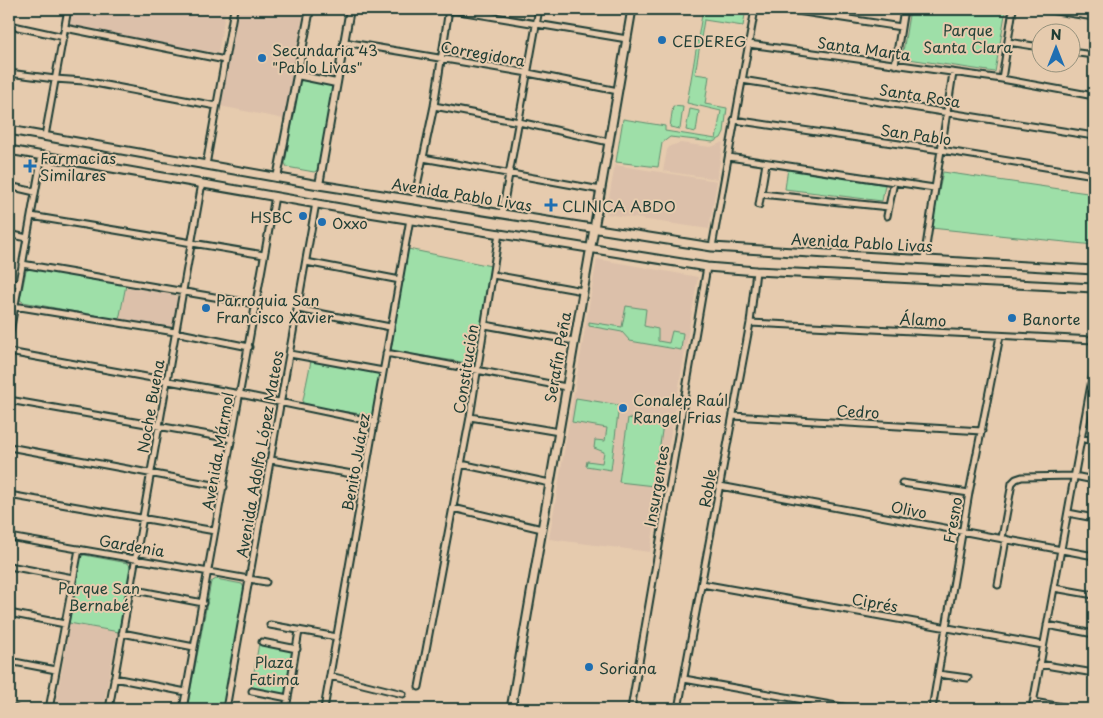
<svg xmlns="http://www.w3.org/2000/svg" width="1103" height="718" font-family="'Playpen Sans',sans-serif">
<rect width="100%" height="100%" fill="#e6cbae"/>
<filter id="ink" filterUnits="userSpaceOnUse"><feTurbulence type="fractalNoise" baseFrequency=".02" numOctaves="2"/><feDisplacementMap in="SourceGraphic" scale="10" xChannelSelector="R" yChannelSelector="G"/><feConvolveMatrix kernelMatrix="1 2 1 2 8 2 1 2 1" color-interpolation-filters="sRGB"/></filter>
<g filter="url(#ink)">
<!-- built -->
<path fill="#dcc0aa" d="M73 9H226L218 53 72 28 70 24Z
M237 9H304L284 119 220 106Z
M723 142 717 179 663 171 667 150 670 146 680 143 711 147Z
M615 165 717 181 709 229 606 214Z
M597 259 698 277 650 552 549 539Z
M125 287 175 295 177 298 172 325 170 327 119 319Z
M70 623 117 632 103 709H55Z"/>
<!-- green -->
<path fill="#9edfa8" stroke="#5e8e6e" d="M703 9 730 11 731 9H746L743 26 704 20 695 74 709 76 705 104 727 108 724 132 721 138 713 142 670 137 662 143 658 167 616 162 623 119 665 126V131L716 139 721 111 687 103Z
M910 9H1006L995 72 902 58Z
M304 78 331 83 333 86 318 170 314 172 287 167 285 163 300 79Z
M673 106 683 107 680 129 670 127Z
M690 109 699 111 696 132 686 130Z
M788 168 885 185 882 201 785 189Z
M943 172 1094 194V245L931 228Z
M408 249 491 266 475 364 391 351Z
M30 269 126 285 119 320 23 302 20 300 26 271Z
M626 306 646 309 644 326 658 329V341L669 343 672 331 683 333 681 350 630 341 622 332 589 326V322L622 327Z
M311 361 380 373 374 416 302 405Z
M576 398 619 405 611 470 586 466 587 461 602 463 604 452 594 448 595 440 605 441 607 428 572 422Z
M628 418 663 424 654 486 619 482Z
M84 555 128 563 131 568 119 632 69 623 80 557Z
M216 579 242 584 244 588 223 709H187L211 582Z
M259 643 297 650 288 696 251 689Z"/>
<g fill="none" stroke-linecap="round" stroke-linejoin="round">
<defs>
<path id="minor" d="M447 9 627 39
M784 9 901 27
M1043 9 1094 17
M9 25 64 37
M65 28 225 60
M344 42 528 73 618 91
M1008 42 1040 47
M749 44 1002 79 1094 96
M1070 52 1094 55
M895 65 904 9
M9 73 55 79 84 81 216 106
M1002 79 1013 9
M742 80 1094 136
M434 106 519 122 609 142
M734 120 941 150 1094 175
M45 136 68 9
M729 157 934 188
M423 158 601 190
M206 165 234 9
M9 186 35 192
M761 194 889 207
M414 200 434 106 449 9
M759 205 766 163
M502 213 539 9
M31 216 264 255
M887 216 894 182
M9 234 27 238
M712 247 755 9
M924 259 953 73
M306 262 400 280
M22 264 255 304
M493 275 583 291
M9 282 18 284
M14 306 175 332 249 347
M298 309 390 327
M750 323 1094 340
M485 325 574 341
M9 338 42 155
M9 352 240 394 375 422
M386 353 566 387
M290 354 383 371
M9 400 232 439
M733 416 982 431
M470 417 559 432
M1081 438 1094 441
M9 447 224 487
M271 460 364 476
M461 464 550 483
M902 483 969 493
M720 486 1094 556
M9 495 215 531
M453 508 542 529
M1068 513 1094 518
M9 537 266 582
M1002 538 1012 483 1016 479 1022 477 1074 476 1094 480
M9 566 73 578
M702 584 1043 645
M998 585 1006 539
M1054 588 1094 595
M130 589 203 603
M9 613 65 624
M270 625 337 637
M1047 625 1094 634
M122 633 194 647
M262 642 297 649
M9 661 56 670
M1039 664 1094 673
M938 674 968 678
M330 676 403 694
M114 678 186 692
M684 679 854 709
M419 687 470 417 499 233
M252 691 288 698
M1033 702 1075 709
M9 708 16 709
M49 709 79 549
M109 709 202 183
M183 709 275 196
M226 709 316 203
M286 709 299 631
M324 709 410 219
M631 709 707 267
M678 709 750 323 756 271
M932 709 969 493 1000 336
M1032 709 1094 368"/>
<path id="tertiary" d="M297 75 336 83
M277 178 310 9
M319 185 350 9"/>
<path id="secondary" d="M9 130 319 185 712 247 1094 270
M9 150 363 212 707 267 756 271 1094 288
M511 709 632 9"/>
</defs>
<!-- minor casing -->
<use href="#minor" stroke="#1f3d34" stroke-width="9"/>
<!-- tertiary casing -->
<use href="#tertiary" stroke="#1f3d34" stroke-width="10"/>
<!-- secondary casing -->
<use href="#secondary" stroke="#1f3d34" stroke-width="11"/>
<!-- minor -->
<use href="#minor" stroke="#e6cbae" stroke-width="5"/>
<!-- tertiary -->
<use href="#tertiary" stroke="#e6cbae" stroke-width="6"/>
<!-- secondary -->
<use href="#secondary" stroke="#e6cbae" stroke-width="7"/>
</g>
</g>
<!-- markers -->
<g fill="#1f6fb2" stroke="#e6cbae" stroke-width="2">
<circle cx="662" cy="40" r="5"/>
<circle cx="262" cy="58" r="5"/>
<path d="M27.5 158.5h5v5h5v5h-5v5h-5v-5h-5v-5h5z"/>
<path d="M548.5 197.5h5v5h5v5h-5v5h-5v-5h-5v-5h5z"/>
<circle cx="303" cy="216" r="5"/>
<circle cx="322" cy="222" r="5"/>
<circle cx="206" cy="308" r="5"/>
<circle cx="1012" cy="318" r="5"/>
<circle cx="623" cy="408" r="5"/>
<circle cx="589" cy="667" r="5"/>
</g>
<g text-anchor="middle" dominant-baseline="central" stroke-width="4" stroke-linejoin="round" paint-order="stroke">
<!-- park labels -->
<g font-size="15" fill="#25453a" stroke="#e6cbae">
<text x="968" y="29">Parque<tspan x="968" dy="17">Santa Clara</tspan></text>
<text x="99" y="587">Parque San<tspan x="99" dy="17">Bernabé</tspan></text>
<text x="274" y="661">Plaza<tspan x="274" dy="17">Fatima</tspan></text>
</g>
<!-- poi labels -->
<g font-size="15" fill="#1f3d34" stroke="#e6cbae" text-anchor="start">
<text x="672" y="40">CEDEREG</text>
<text x="272" y="49">Secundaria 43<tspan x="272" dy="17">"Pablo Livas"</tspan></text>
<text x="40" y="157">Farmacias<tspan x="40" dy="17">Similares</tspan></text>
<text x="562" y="205">CLINICA ABDO</text>
<text x="293" y="216" text-anchor="end">HSBC</text>
<text x="332" y="222">Oxxo</text>
<text x="216" y="299">Parroquia San<tspan x="216" dy="17">Francisco Xavier</tspan></text>
<text x="1022" y="318">Banorte</text>
<text x="633" y="399">Conalep Raúl<tspan x="633" dy="17">Rangel Frias</tspan></text>
<text x="599" y="667">Soriana</text>
</g>
<!-- street labels -->
<g font-size="15" fill="#1f3d34" stroke="#e6cbae">
<text transform="translate(864 48) rotate(8)">Santa Marta</text>
<text transform="translate(483 53) rotate(10)">Corregidora</text>
<text transform="translate(920 95) rotate(9)">Santa Rosa</text>
<text transform="translate(916 134) rotate(8)">San Pablo</text>
<text transform="translate(462 194) rotate(9)">Avenida Pablo Livas</text>
<text transform="translate(862 242) rotate(3)">Avenida Pablo Livas</text>
<text transform="translate(923 319) rotate(3)">Álamo</text>
<text transform="translate(557 357) rotate(-80)">Serafín Peña</text>
<text transform="translate(465 369) rotate(-81)">Constitución</text>
<text transform="translate(150 406) rotate(-80)">Noche Buena</text>
<text transform="translate(858 411) rotate(3)">Cedro</text>
<text transform="translate(217 451) rotate(-80)">Avenida Mármol</text>
<text transform="translate(259 454) rotate(-80)">Avenida Adolfo López Mateos</text>
<text transform="translate(355 462) rotate(-80)">Benito Juárez</text>
<text transform="translate(656 486) rotate(-80)">Insurgentes</text>
<text transform="translate(707 488) rotate(-80)">Roble</text>
<text transform="translate(909 509) rotate(11)">Olivo</text>
<text transform="translate(952 520) rotate(-80)">Fresno</text>
<text transform="translate(132 545) rotate(10)">Gardenia</text>
<text transform="translate(875 602) rotate(10)">Ciprés</text>
</g>
</g>
<!-- margin -->
<rect width="1103" height="718" fill="none" stroke="#e6cbae" stroke-width="30"/>
<rect x="15" y="15" width="1073" height="688" fill="none" stroke="#1f3d34" stroke-width="2" filter="url(#ink)"/>
<!-- north arrow -->
<g transform="translate(1056 48)"><circle r="24" fill="#e6cbae" stroke="#96927d"/>
<path d="M0-4L9 19L0 12L-9 19Z" fill="#1f6fb2"/>
<text y="-8" font-size="14" font-weight="bold" text-anchor="middle" fill="#1f3d34">N</text>
</g>
</svg>
